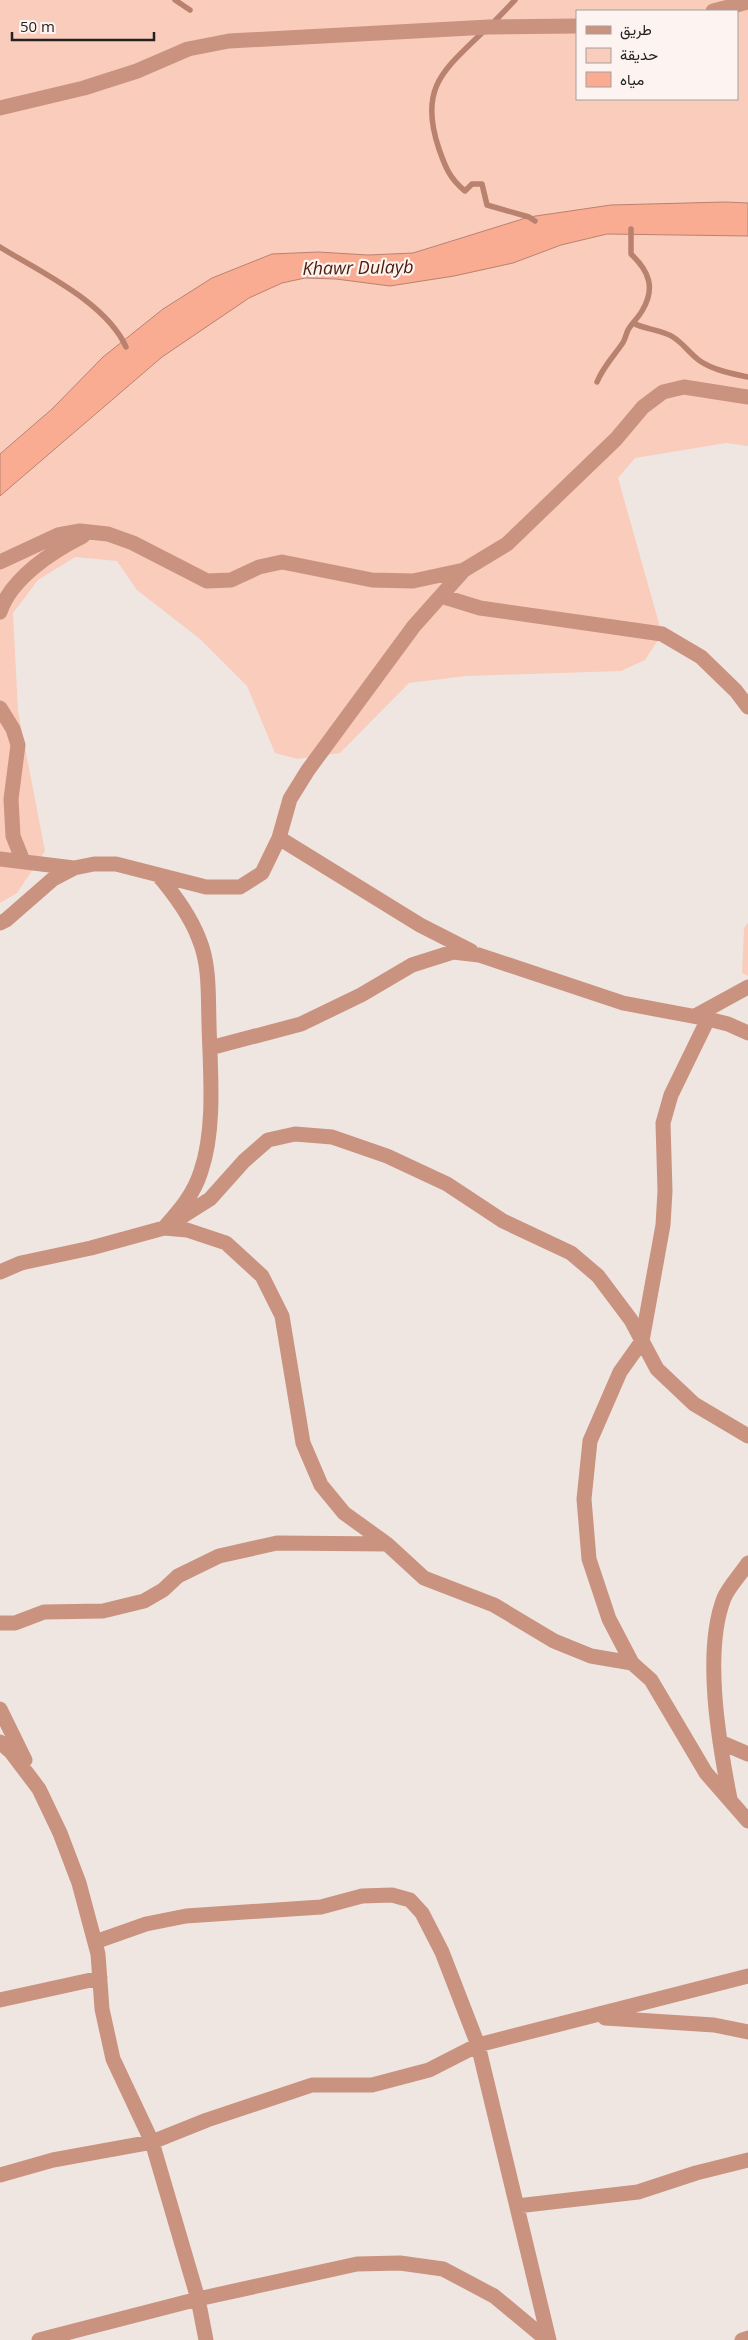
<svg xmlns="http://www.w3.org/2000/svg" width="748" height="2340" font-family="'Open Sans',Vazirmatn,sans-serif">
<rect width="100%" height="100%" fill="#efe6e2"/>
<!-- green -->
<path fill="#f9ccbc" fill-rule="evenodd" d="M0 0H748V203L725 202 463 237 413 253 368 255 318 252 272 254 212 278 163 309 103 357 52 409 0 454ZM577 11H737V99H577Z
M607 234 748 236V446L726 443 635 458 618 478 662 634 645 660 621 671 466 676 409 683 340 753 298 759 275 753 247 686 200 639 137 590 117 561 75 557 38 580 13 613 18 711 45 851 17 893 0 903V496L162 357 249 298 282 283 305 278 336 279 513 263 561 245Z
M748 923V976L742 973 744 928Z"/>
<!-- water -->
<path fill="#f9ac91" stroke="#b9826f" d="M725 202 748 203V236L607 234 561 245 513 263 454 276 390 286 336 279 305 278 282 283 249 298 162 357 0 496V454L52 409 103 357 163 309 212 278 272 254 318 252 368 255 413 253 529 217 611 205Z"/>
<g fill="none" stroke-linecap="round" stroke-linejoin="round">
<!-- stream -->
<path stroke="#b9826f" stroke-width="5.5" d="M175 0 190 10
M492 24 515 0
M485 30C444 70 418 87 439 149 445 166 449 178 465 191L472 184H482L487 205 529 217 535 221
M0 247C40 272 106 302 126 347
M633 323C646 330 660 329 673 337 683 343 690 354 700 361 713 370 733 374 748 377
M597 382C603 367 613 357 622 344 625 340 626 334 628 330 632 323 638 318 642 311 656 288 649 271 631 254V229"/>
<!-- street -->
<path stroke="#ca9380" stroke-width="15" d="M713 11 748 2
M0 108 84 88 137 71 188 49 229 41 489 27 577 26
M0 562 58 535 80 531 108 534 133 543 207 581 231 580 259 567 282 562 372 580 413 581 464 570 507 544 616 439 643 407 663 392 684 387 748 397
M441 596 480 608 662 634 701 657 736 691 748 707
M0 612C11 578 53 551 83 536
M0 708 13 729 18 745 11 799 13 836 23 861
M279 838 420 925 471 951
M0 859 74 868 94 864H116L206 887H240L262 873 279 838 290 799 308 770 414 626 464 570
M158 875C175 895 190 915 199 939 210 965 208 996 209 1023 210 1069 216 1127 201 1171 194 1194 180 1210 164 1228L187 1230 226 1243 262 1276 282 1316 303 1443 321 1485 344 1513 387 1544 424 1578 494 1605 554 1641 591 1656 632 1663 651 1680 706 1773 748 1821
M0 923 6 920 53 879 74 868
M695 1016 748 987
M210 1048 301 1024 361 995 412 965 453 952 479 955 623 1003 708 1019 728 1024 748 1033
M0 1272 21 1263 91 1248 164 1228 210 1199 244 1161 268 1140 295 1134 332 1137 387 1156 447 1184 503 1221 571 1253 598 1276 631 1320 657 1369 694 1404 748 1436
M0 1623H15L44 1612 103 1611 144 1601 163 1590 178 1576 219 1556 277 1543 387 1544
M632 1663 609 1619 589 1559 584 1499 590 1441 620 1372 642 1341 663 1225 665 1191 663 1123 671 1095 708 1019
M0 1709 25 1760
M0 1742 11 1752 39 1789 60 1833 79 1883 98 1954 102 2009 113 2059 152 2142 198 2299 206 2340
M720 1742 748 1754
M730 1799C719 1743 703 1652 724 1598 729 1586 741 1574 748 1563
M95 1942 146 1924 186 1916 321 1907 362 1896 392 1895 410 1900 422 1913 442 1952 478 2045 549 2340
M0 2000 100 1978
M605 2018 714 2025 748 2032
M0 2175 53 2160 152 2142 207 2120 312 2085H372L429 2070 478 2045 748 1976
M517 2206 638 2192 696 2173 748 2160
M39 2340 198 2299 357 2264 400 2263 443 2269 494 2296 547 2340
M742 2340 748 2338"/>
</g>
<g text-anchor="middle" dominant-baseline="central" stroke-width="4.5" stroke-linejoin="round" paint-order="stroke">
<!-- water labels -->
<g font-size="18" font-style="italic" fill="#4b1c09" stroke="#fdf3f0">
<text transform="translate(358 267) rotate(-1)">Khawr Dulayb</text>
</g>
</g>
<!-- legend -->
<rect x="576" y="10" width="162" height="90" fill="#fdf3f0" stroke="#a69f9d"/>
<rect x="586" y="26" width="25" height="8" fill="#ca9380" stroke="#a69f9d"/>
<text x="620" y="35" font-size="15" fill="#242120">طريق</text>
<rect x="586" y="48" width="25" height="15" fill="#f9ccbc" stroke="#a69f9d"/>
<text x="620" y="60" font-size="15" fill="#242120">حديقة</text>
<rect x="586" y="72" width="25" height="15" fill="#f9ac91" stroke="#a69f9d"/>
<text x="620" y="85" font-size="15" fill="#242120">مياه</text>
<!-- scale -->
<path d="M12 32v8h142v-8" fill="none" stroke="#242120" stroke-width="2.5"/>
<text x="20" y="32" font-size="15" fill="#242120" stroke="#fdf3f0" stroke-width="4" paint-order="stroke">50 m</text>
</svg>
